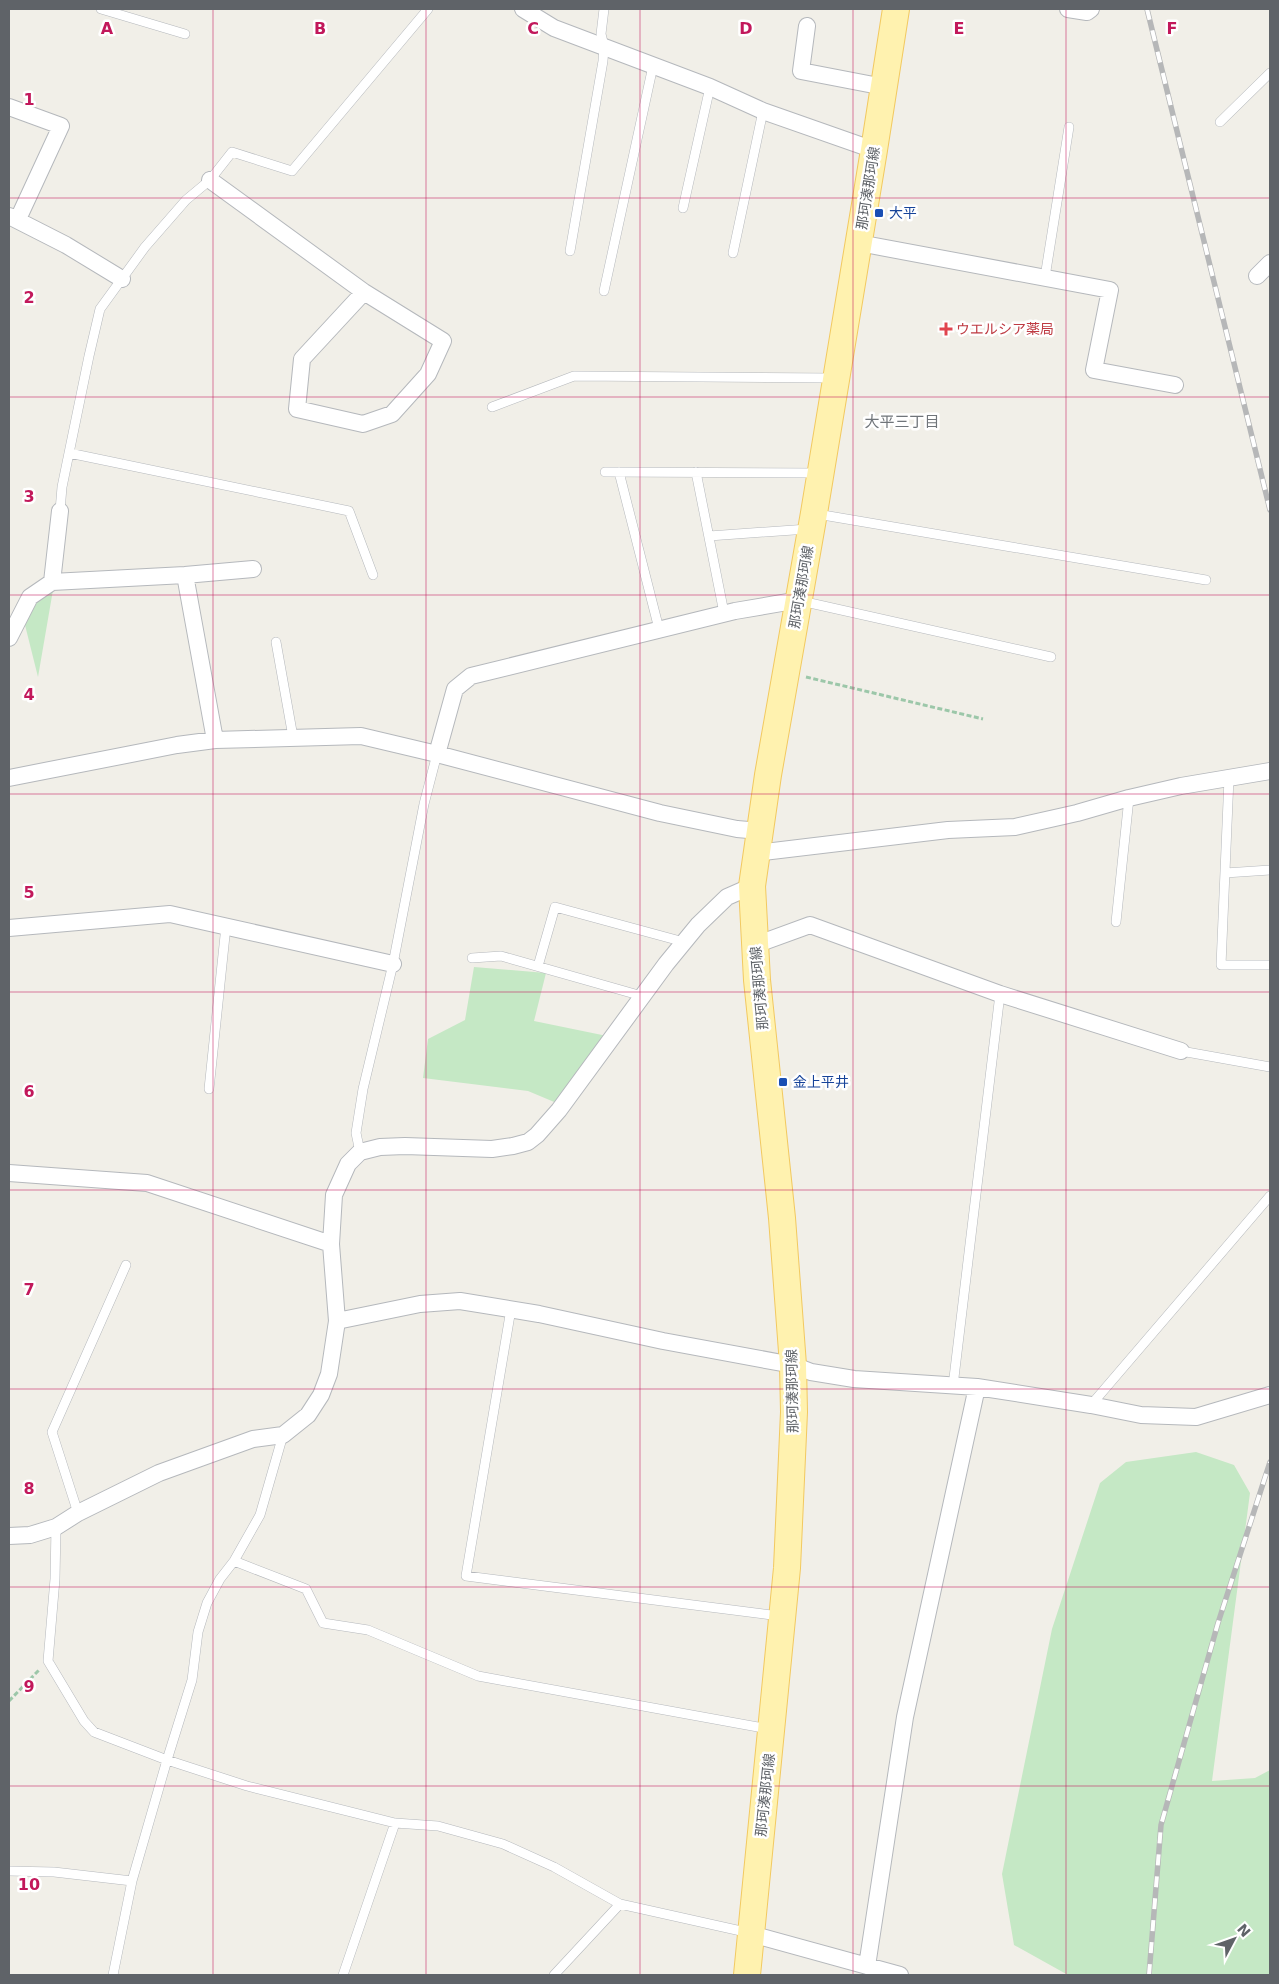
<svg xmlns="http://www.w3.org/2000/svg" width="1279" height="1984" font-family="'DejaVu Sans','Noto Sans JP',sans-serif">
<rect width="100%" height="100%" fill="#f1efe8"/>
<!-- green -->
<path fill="#c5e8c5" d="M53 590 38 677 24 621 35 600Z
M474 967 546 973 534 1021 607 1036 559 1104 528 1091 423 1078 428 1039 465 1020Z
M1196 1452 1234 1465 1250 1493 1212 1781 1255 1778 1270 1770V1975H1068L1014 1945 1002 1874 1052 1629 1100 1483 1126 1462Z"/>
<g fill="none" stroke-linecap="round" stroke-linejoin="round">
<defs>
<path id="lane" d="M101 9 185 34
M1220 122 1270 73
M683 208 710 87
M570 251 603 61 604 46 601 34 604 9
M733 253 763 111
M1045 277 1069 127
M604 291 653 66
M492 407 574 376 833 378
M69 453 349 511 373 575
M605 472 818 473
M619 472 659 629
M696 472 724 613
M60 511 62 487 89 356 100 309 145 247 186 200 210 180 232 152 292 171 428 9
M817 514 1206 580
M709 536 808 529
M801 601 1051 657
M276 642 293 737
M1229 778 1221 965H1270
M1225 873 1270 870
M1116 922 1129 798
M472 958 501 956 642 996
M538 966 555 907 684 942
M1181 1051 1270 1067
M209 1089 226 926
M360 1152 356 1133 363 1089 393 964 424 804 437 754
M511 1309 466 1576 779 1616
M953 1386 1000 994
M1091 1405 1270 1196
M78 1513 52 1432 126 1265
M56 1527 55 1579 48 1661 84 1721 94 1732 167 1760 247 1786 395 1823 438 1826 503 1844 554 1867 620 1904 750 1933
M234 1561 306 1589 323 1623 368 1630 478 1676 769 1729
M9 1871 54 1872 132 1881
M113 1975 132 1881 167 1760 192 1680 198 1632 207 1603 220 1579 234 1561 260 1515 283 1435
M343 1975 395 1823
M554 1975 620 1904"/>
<path id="street" d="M523 9 554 28 710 87 763 111 874 150
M1068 9 1087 12 1091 9
M807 26 801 71 884 87
M9 107 61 126 18 219
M210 180 364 292 443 341 428 374 392 414 363 424 297 409 302 359 364 292
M9 216 66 245 122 279
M859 243 1110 290 1094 370 1175 385
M1257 276 1270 263
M185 575 215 740
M52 582 185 575 253 569
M9 638 30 597 52 582 60 511
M437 754 455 689 471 676 735 611 799 600
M9 778 177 745 215 740 361 736 437 754 660 813 737 829 760 831
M756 853 948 830 1015 827 1077 813 1129 798 1181 786 1270 771
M9 928 170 914 393 964
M755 945 810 925 1000 994 1181 1051
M9 1173 147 1183 331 1244
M337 1321 420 1304 460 1301 539 1314 663 1341 793 1365 811 1372 854 1379 977 1387 1091 1405 1141 1415 1196 1417 1270 1395
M9 1536 30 1535 56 1527 78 1513 159 1473 253 1439 283 1435 308 1415 321 1395 329 1374 337 1321 331 1244 334 1195 348 1164 360 1152 380 1147 405 1146 492 1149 513 1146 528 1142 537 1135 559 1110 666 964 698 925 727 897 752 886
M751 1934 900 1975
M867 1966 905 1717 977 1387"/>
<path id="primary" d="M747 1975 787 1568 794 1412 793 1365 782 1218 757 980 752 886 768 775 814 513 874 150 896 9"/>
</defs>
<!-- lane casing -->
<use href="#lane" stroke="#b5b8bc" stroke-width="10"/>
<!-- street casing -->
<use href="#street" stroke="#b5b8bc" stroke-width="18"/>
<!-- primary casing -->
<use href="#primary" stroke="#f2c960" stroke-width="28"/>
<!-- path -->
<path stroke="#9cc7a9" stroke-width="3" stroke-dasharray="5 2.5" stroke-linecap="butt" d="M806 677 983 719
M9 1701 39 1670"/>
<!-- lane -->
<use href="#lane" stroke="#fff" stroke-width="9"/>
<!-- street -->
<use href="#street" stroke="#fff" stroke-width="16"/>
<!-- primary -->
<use href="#primary" stroke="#fff2af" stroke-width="26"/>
<defs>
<path id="rail" d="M1147 9 1270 510
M1149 1975 1161 1825 1218 1623 1270 1462"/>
</defs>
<!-- rail casing -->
<use href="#rail" stroke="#b6b7b8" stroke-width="5.5"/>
<!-- rail -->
<use href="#rail" stroke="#fff" stroke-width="4" stroke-dasharray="11" stroke-linecap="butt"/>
</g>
<!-- grid -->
<path fill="none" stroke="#c2185b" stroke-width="1" stroke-opacity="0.55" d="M213 9V1975M426 9V1975M640 9V1975M853 9V1975M1066 9V1975M9 198H1270M9 397H1270M9 595H1270M9 794H1270M9 992H1270M9 1190H1270M9 1389H1270M9 1587H1270M9 1786H1270"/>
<!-- markers -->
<g fill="#1a4fb4" stroke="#fff" stroke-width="2">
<rect x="874" y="208" width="10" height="10" rx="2.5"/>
<rect x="778" y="1077" width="10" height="10" rx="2.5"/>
</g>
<path fill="#e0444e" stroke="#fff" stroke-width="2" d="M943.5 321.5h5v5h5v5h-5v5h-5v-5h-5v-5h5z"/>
<g text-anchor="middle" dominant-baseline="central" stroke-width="5" stroke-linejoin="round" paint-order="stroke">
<!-- street labels -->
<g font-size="14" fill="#5f6368" stroke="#fff">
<text transform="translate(868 188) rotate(-81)">那珂湊那珂線</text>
<text transform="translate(801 587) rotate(-80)">那珂湊那珂線</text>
<text transform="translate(759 988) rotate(-95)">那珂湊那珂線</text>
<text transform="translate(792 1391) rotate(-91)">那珂湊那珂線</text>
<text transform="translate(765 1795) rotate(-84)">那珂湊那珂線</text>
</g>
<!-- transit labels -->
<g font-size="14" fill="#164399" stroke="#fff" text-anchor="start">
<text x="889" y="213">大平</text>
<text x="793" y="1082">金上平井</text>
</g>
<!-- health labels -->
<g font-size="14" fill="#be3a42" stroke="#fff" text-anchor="start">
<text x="956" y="329">ウエルシア薬局</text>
</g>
<!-- neighbourhood labels -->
<g font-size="15" fill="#70757a" stroke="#fff">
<text x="902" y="422">大平三丁目</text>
</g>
</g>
<g font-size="16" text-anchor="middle" font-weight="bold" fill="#c2185b" stroke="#fff" stroke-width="5" stroke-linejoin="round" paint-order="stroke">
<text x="107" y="34">A</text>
<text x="320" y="34">B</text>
<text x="533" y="34">C</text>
<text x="746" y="34">D</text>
<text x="959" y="34">E</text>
<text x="1172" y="34">F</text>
<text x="29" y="105">1</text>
<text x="29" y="303">2</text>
<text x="29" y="502">3</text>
<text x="29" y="700">4</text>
<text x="29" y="898">5</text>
<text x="29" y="1097">6</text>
<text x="29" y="1295">7</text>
<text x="29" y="1494">8</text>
<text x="29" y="1692">9</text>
<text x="29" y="1890">10</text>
</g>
<!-- border -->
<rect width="1279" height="1984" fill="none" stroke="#5f6368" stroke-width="20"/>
<!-- north arrow -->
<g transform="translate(1234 1939) rotate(49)" stroke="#ffffff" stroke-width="4" paint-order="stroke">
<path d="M0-4L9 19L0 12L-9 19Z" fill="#5f6368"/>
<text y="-8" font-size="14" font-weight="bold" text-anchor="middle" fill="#5f6368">N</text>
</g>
</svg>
